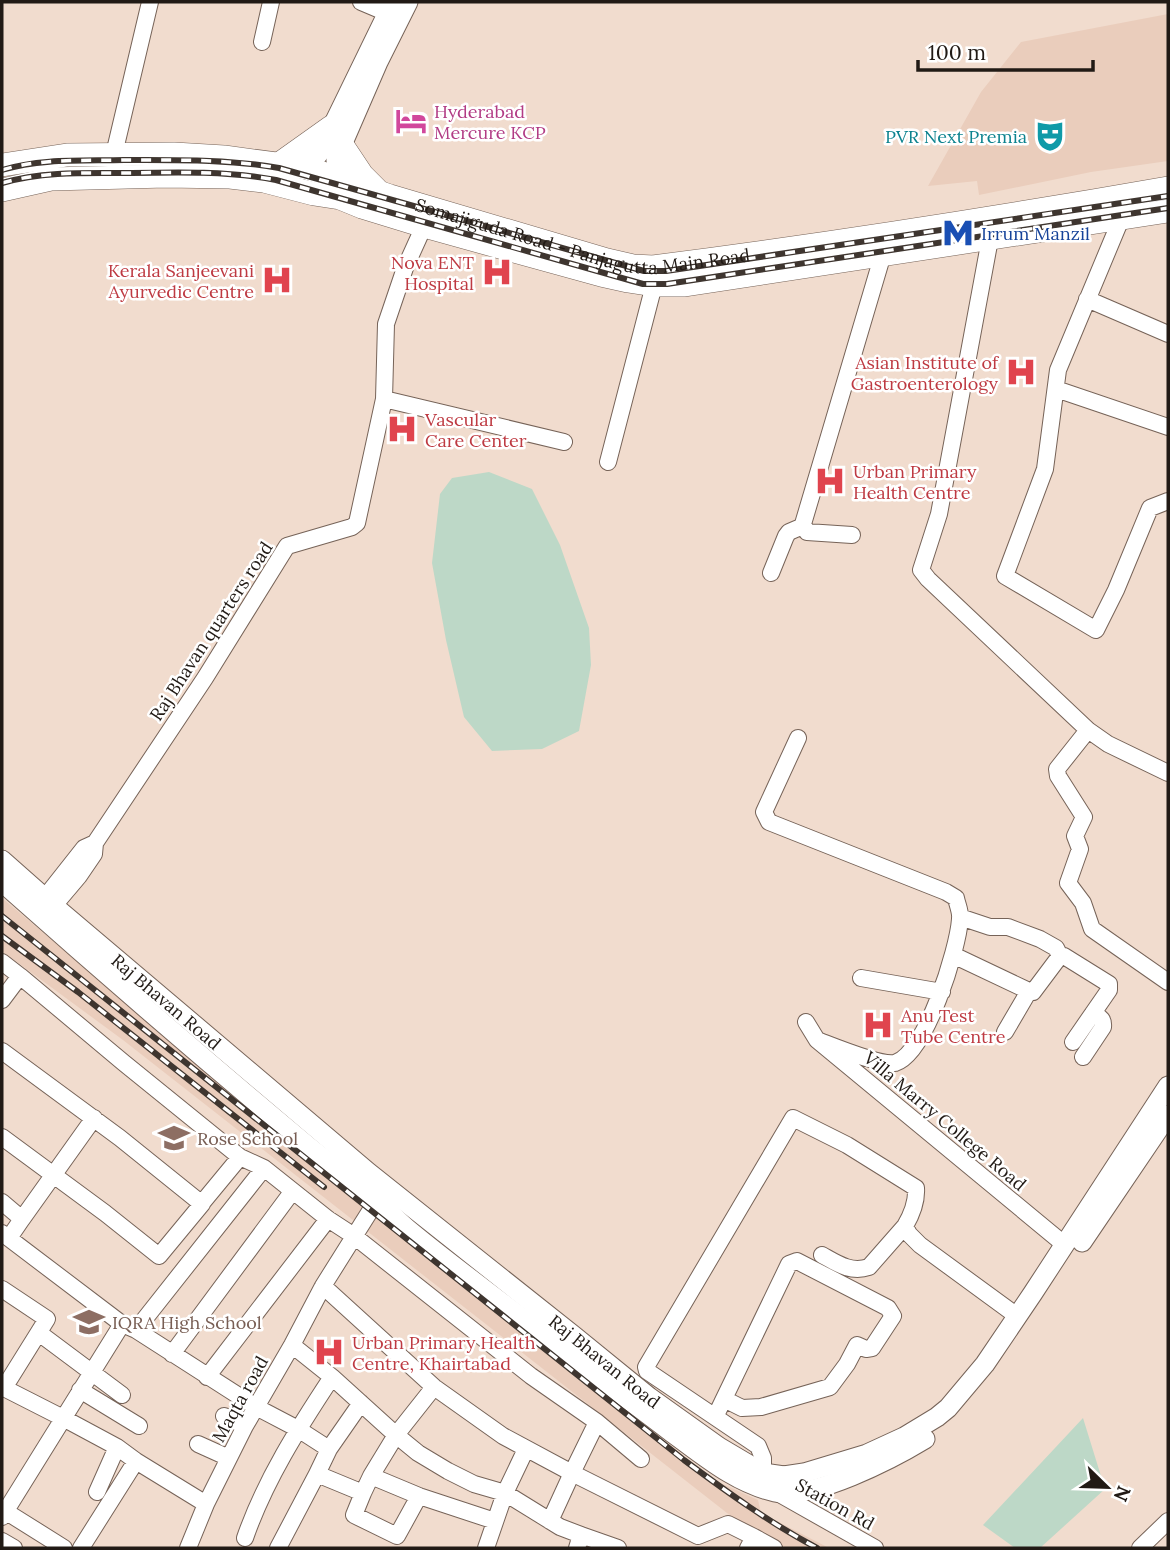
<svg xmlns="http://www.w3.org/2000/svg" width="1170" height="1550" font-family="Lora,serif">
<rect width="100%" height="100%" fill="#f1dcce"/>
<!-- built -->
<path fill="#eacdbc" d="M1168 14V161L1091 172 979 195 977 181 928 186 981 92 1021 42Z
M2 898 375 1212 714 1480 758 1500 761 1513 829 1548H782L727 1513 123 1040 2 951Z"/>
<!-- green -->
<path fill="#bdd8c7" d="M489 472 532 489 560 545 589 628 591 665 579 731 542 749 492 751 464 717 446 640 432 563 440 494 452 478Z
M1083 1418 1105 1489 1040 1548H1015L983 1525Z"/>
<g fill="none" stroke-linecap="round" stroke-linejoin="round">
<defs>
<path id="minor" d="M361 2 387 13
M262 42 271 2
M114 154 150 2
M1121 219 1058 370 1045 469 1005 576 1096 630 1116 590 1150 508 1168 501
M990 239 939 514 921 570 928 579 1088 730 1108 744 1168 773
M1087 299 1168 334
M1056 389 1168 427
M384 399 564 442
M608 462 654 285
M852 535 807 532 803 524 883 254
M771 573 786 536 789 532 803 526
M1088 730 1057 769 1058 776 1084 817 1075 836 1080 849 1068 883 1083 903 1092 929 1168 982
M798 738 764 812 769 822 946 892 956 898C957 904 961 912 960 919 958 949 926 1054 895 1063 881 1066 833 1046 817 1040
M39 905 84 848 95 843
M46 915 79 876 94 854 95 843 205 678 287 546 352 527 357 523 384 399 386 324 405 268 424 226
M960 917 990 927H1008L1040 939 1056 948 1060 956
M953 955 1031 992H1033L1060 956H1064L1109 984V990L1073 1042
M2 962 20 976 124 1063 240 1157 264 1168 328 1219 354 1236 531 1376 597 1422 641 1459
M861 978 942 992
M2 1000 20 976
M806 1022 817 1040 1065 1245
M1005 1032 1029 991
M2 1051 120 1138 202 1204 159 1256 105 1213 2 1137
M1083 1057 1103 1027C1104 1018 1099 1017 1093 1013
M2 1202 22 1219 9 1238
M202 1203 240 1157
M22 1219 94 1118
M2 1233 122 1324 136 1330 256 1407 298 1429 329 1449
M822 1255C838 1264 851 1273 869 1267L905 1226
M323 1286 434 1387 503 1436 572 1473 597 1422
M2 1289 47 1319 4 1388 2 1387
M136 1330 264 1168
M39 1333 122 1395
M292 1345 332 1377 396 1435 418 1453 448 1471 474 1484 505 1493 560 1527 581 1535 577 1548
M172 1354 292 1192
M207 1377 328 1219
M4 1388 63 1418 117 1447 136 1461 206 1504
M80 1390 139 1426
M361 1403 329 1449 317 1474 363 1493 371 1476 419 1496 495 1521
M224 1416 245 1426
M715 1417 719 1409 789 1264 797 1261 888 1308 893 1316 872 1348 866 1349 857 1345 847 1364 830 1387 761 1407 742 1408 724 1399
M198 1444 229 1458
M371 1476 396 1435 434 1387
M97 1492 117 1447
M363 1493 354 1515 397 1536 419 1496
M5 1511 64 1548
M2 1517 122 1324
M550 1521 572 1473 698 1536 728 1524 754 1537 748 1548
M581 1535 618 1548
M754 1537 774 1548
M245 1538C265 1480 299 1427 332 1377
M2 1541 14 1548
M81 1548 136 1461
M188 1548 206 1504 245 1426 292 1345 323 1286 377 1200
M278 1548 317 1474
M486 1548 505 1493 526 1449
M875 1548 776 1492 763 1473V1458L758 1446 647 1371 646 1367 793 1118 847 1145 916 1188C917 1202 912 1214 905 1226L909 1234 920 1245 1017 1316
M1140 1548 1168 1521"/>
<g id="major">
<path d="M307 168 320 152 393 2"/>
<path d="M338 178 336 160 342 145 378 62 408 2"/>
<path id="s1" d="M2 860 54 906 369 1173 574 1336 649 1397 719 1447 763 1473 784 1476 804 1473 867 1454 904 1437 937 1417 948 1408 985 1364 1033 1293 1168 1086"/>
<path d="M2 882C102 971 205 1060 308 1146 330 1164 354 1181 376 1200 388 1210 398 1221 410 1231 462 1274 517 1313 570 1355 603 1381 637 1406 671 1432 703 1455 735 1483 775 1492 813 1500 892 1459 925 1439"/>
<path d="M1082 1242 1168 1115"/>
</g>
<g id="highway">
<path d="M342 145 362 175 376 189"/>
<path d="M279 164 331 127"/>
<path id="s2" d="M2 165 67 155 174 154 224 157 307 168 390 196 607 260 633 266 653 267C825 245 997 218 1168 188"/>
<path d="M2 190 51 179 166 176 230 177 264 181 314 194 340 198 362 207 424 226 601 275 628 281 654 285H685L1168 211"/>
</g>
</defs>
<!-- minor casing -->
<use href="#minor" stroke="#766358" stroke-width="18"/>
<!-- major casing -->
<use href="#major" stroke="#766358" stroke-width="21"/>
<!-- highway casing -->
<use href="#highway" stroke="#766358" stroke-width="24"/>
<!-- minor -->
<use href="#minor" stroke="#fff" stroke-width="16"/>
<!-- major -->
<use href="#major" stroke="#fff" stroke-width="19"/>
<!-- highway -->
<use href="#highway" stroke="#fff" stroke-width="23"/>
<defs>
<path id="rail" d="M2 170C41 158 84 161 124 160 176 160 229 159 279 168L644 271H666L1168 196
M2 183C43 171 88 173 131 173 179 172 229 171 276 180L643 284H667L1168 208
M2 916 684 1460C727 1492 770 1523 817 1548
M2 936 78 992 324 1187"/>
</defs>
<!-- rail casing -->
<use href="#rail" stroke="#3e352f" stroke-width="6"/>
<!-- rail -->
<use href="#rail" stroke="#fff" stroke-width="3.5" stroke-dasharray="10" stroke-linecap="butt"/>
</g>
<!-- icons -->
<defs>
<symbol id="hotel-bare" viewBox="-9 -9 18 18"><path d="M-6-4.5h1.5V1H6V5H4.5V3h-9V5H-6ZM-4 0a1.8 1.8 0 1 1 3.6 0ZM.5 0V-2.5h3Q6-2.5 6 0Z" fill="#d1479c" stroke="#fff" stroke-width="2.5" paint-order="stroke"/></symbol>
<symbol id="theatre-bare" viewBox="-9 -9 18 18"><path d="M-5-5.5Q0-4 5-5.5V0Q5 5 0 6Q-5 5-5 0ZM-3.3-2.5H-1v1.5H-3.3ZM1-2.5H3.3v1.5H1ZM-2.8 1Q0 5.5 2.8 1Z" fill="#0f9aa8" stroke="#fff" stroke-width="2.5" paint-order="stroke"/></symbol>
<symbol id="metro-bare" viewBox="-9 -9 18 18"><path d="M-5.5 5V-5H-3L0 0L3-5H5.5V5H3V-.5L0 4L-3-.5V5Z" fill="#1a4fb4" stroke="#fff" stroke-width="2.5" paint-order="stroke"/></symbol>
<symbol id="hospital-bare" viewBox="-9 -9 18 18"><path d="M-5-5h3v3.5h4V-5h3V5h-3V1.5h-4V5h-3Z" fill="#e0444e" stroke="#fff" stroke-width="2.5" paint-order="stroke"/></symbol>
<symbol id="university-bare" viewBox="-9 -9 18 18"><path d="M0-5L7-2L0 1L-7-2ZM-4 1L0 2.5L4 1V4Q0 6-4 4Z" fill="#8d6e63" stroke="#fff" stroke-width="2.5" paint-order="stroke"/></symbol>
</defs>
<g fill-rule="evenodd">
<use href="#hotel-bare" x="389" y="99" width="44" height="44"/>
<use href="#theatre-bare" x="1028" y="114" width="44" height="44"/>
<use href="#metro-bare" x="936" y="211" width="44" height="44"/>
<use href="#hospital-bare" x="475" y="250" width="44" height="44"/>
<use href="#hospital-bare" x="255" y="258" width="44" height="44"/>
<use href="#hospital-bare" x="999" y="350" width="44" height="44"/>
<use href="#hospital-bare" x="380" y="407" width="44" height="44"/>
<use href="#hospital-bare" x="808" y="459" width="44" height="44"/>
<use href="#hospital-bare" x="856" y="1003" width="44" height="44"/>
<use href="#university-bare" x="152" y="1116" width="44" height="44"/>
<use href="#university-bare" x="67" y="1300" width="44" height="44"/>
<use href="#hospital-bare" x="307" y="1330" width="44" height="44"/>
</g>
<g text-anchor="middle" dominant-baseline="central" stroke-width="5" stroke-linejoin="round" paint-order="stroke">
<!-- hotel labels -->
<g font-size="18" fill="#b23c85" stroke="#fff" text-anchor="start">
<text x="434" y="111">Hyderabad<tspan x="434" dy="21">Mercure KCP</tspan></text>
</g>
<!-- culture labels -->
<g font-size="18" fill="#0d838f" stroke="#fff" text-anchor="end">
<text x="1027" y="136">PVR Next Premia</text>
</g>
<!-- street labels -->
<g font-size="18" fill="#211a15" stroke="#fff">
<text stroke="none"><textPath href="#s2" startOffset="593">Somajiguda Road - Panjagutta Main Road</textPath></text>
<text transform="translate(211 631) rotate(-57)">Raj Bhavan quarters road</text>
<text stroke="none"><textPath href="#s1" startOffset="217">Raj Bhavan Road</textPath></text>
<text transform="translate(945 1121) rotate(40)">Villa Marry College Road</text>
<text stroke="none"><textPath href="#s1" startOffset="784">Raj Bhavan Road</textPath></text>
<text transform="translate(240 1399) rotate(-61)">Maqta road</text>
<text transform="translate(835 1504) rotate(29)">Station Rd</text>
</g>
<!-- transit labels -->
<g font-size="18" fill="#164399" stroke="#fff" text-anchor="start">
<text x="981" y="233">Irrum Manzil</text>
</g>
<!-- health labels -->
<g font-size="18" fill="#be3a42" stroke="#fff" text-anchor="start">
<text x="474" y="262" text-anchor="end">Nova ENT<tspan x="474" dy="21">Hospital</tspan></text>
<text x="254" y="270" text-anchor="end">Kerala Sanjeevani<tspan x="254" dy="21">Ayurvedic Centre</tspan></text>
<text x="998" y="362" text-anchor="end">Asian Institute of<tspan x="998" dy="21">Gastroenterology</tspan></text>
<text x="425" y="419">Vascular<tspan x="425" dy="21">Care Center</tspan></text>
<text x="853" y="471">Urban Primary<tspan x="853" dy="21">Health Centre</tspan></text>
<text x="901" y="1015">Anu Test<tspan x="901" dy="21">Tube Centre</tspan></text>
<text x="352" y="1342">Urban Primary Health<tspan x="352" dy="21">Centre, Khairtabad</tspan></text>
</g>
<!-- education labels -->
<g font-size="18" fill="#785e54" stroke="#fff" text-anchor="start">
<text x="197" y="1138">Rose School</text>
<text x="112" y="1322">IQRA High School</text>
</g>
</g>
<!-- border -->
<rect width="1170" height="1550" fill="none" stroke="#211a15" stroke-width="7"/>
<!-- north arrow -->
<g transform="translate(1107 1487) rotate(113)" stroke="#ffffff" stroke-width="5" paint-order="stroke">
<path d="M0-5L12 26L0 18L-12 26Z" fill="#211a15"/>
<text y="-10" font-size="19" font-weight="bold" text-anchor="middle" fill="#211a15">N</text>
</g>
<!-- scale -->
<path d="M918 60v10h175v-10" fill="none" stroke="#211a15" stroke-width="3.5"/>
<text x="928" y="60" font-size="21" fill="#211a15" stroke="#ffffff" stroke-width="5" paint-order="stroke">100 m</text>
</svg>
